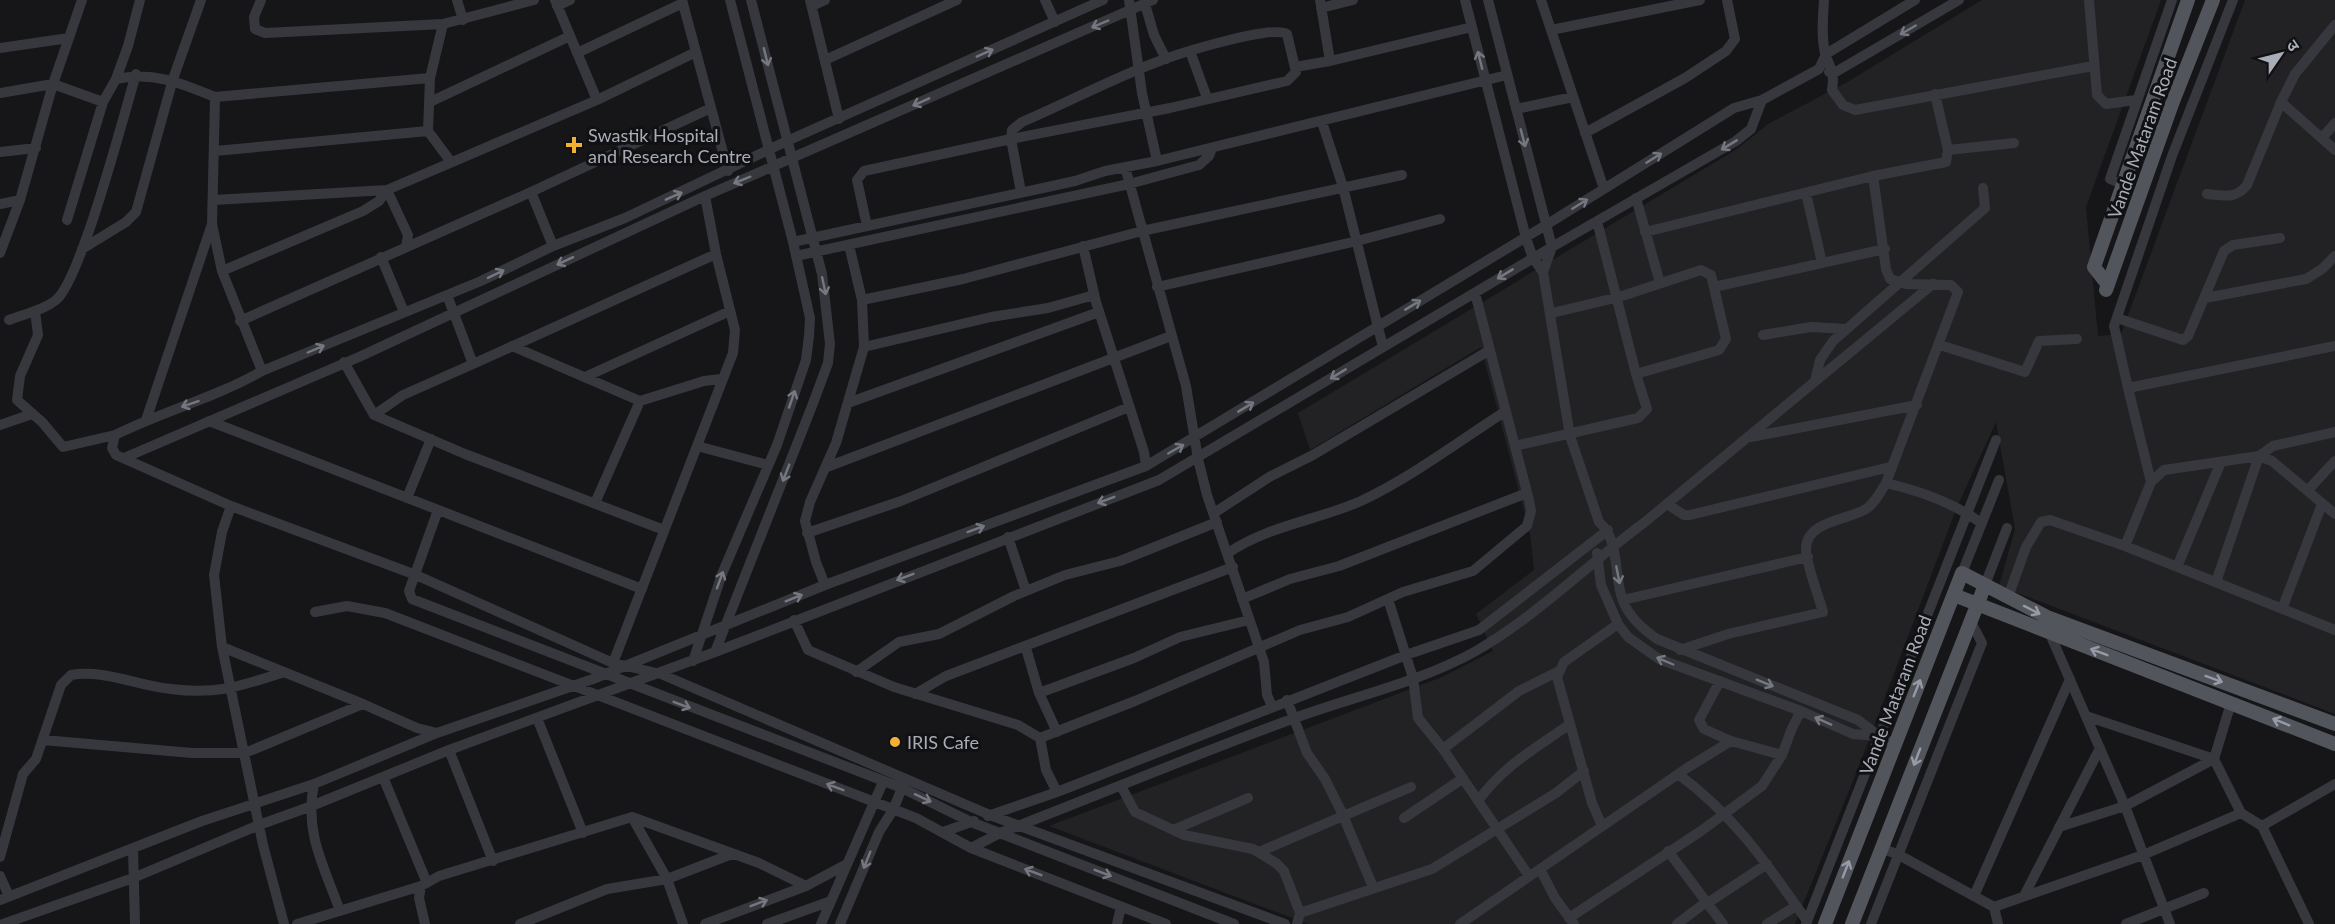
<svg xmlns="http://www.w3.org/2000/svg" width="2335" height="924" font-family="Lato,'Noto Sans Devanagari',sans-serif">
<rect width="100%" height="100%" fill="#161618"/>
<!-- built -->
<path fill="#222225" d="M1982 0H2161L2086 207 2098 336 2121 334 2245 0H2335V714L1999 586 2015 529 1996 422 1957 507 1857 771 1795 924H1308L1049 826 1442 677 1493 651 1476 614 1534 570 1530 534 1481 347 1310 450 1298 413 1737 149 1768 124 1849 81Z"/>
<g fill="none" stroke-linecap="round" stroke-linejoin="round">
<!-- minor -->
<path stroke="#37383d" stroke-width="10" d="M261 0 254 17 255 29 265 33 443 24 534 0
M457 0 463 20
M555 0 597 100
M682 0 728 171
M810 0 839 119
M1045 0 1055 22
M1129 0 1142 93 1157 161
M1465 0 1526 238 1533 258 1543 272 1570 436 1599 522C1621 541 1613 576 1623 601 1630 618 1643 629 1657 639L1858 720 1879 736 1895 744
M1488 0 1552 247 1543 272
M1541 0 1604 189
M1824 0C1823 17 1821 36 1825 53 1830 69 1835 71 1832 90L1843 105 1855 110 2093 66
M2089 0 2097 95 2106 104 2136 100
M1145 4 1154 35 1166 59
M557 6 570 0
M812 6 825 0
M1321 8 1353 0
M443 24 430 78 428 131 451 162
M2335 25 2295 74 2281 102 2335 150
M1551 30 1700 0
M0 48 69 38
M1190 51 1207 98
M577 53 683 3
M825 60 957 0
M1330 61 1472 27
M1295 67 1330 61 1320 0
M1829 72 1834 73 1959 0
M116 79 128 46 140 0
M0 93 53 84 103 102 116 79C153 71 181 83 215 97L212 224 146 420
M215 97 430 78
M430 102 570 36
M1516 109 1573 97
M1322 122 1343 187 1383 347
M1585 133 1685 78 1726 51 1735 39 1727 0
M2322 138 2335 123
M1948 150 2014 143
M215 151 428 131
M0 152 36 148
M1125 167 1186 386 1198 459 1207 495 1264 662 1267 695 1272 706
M2122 184 2110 179 2172 0
M531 192 553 246
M1806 193 1822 263
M2207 194C2224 196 2236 199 2247 185L2281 102
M1636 198 1660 283
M214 200 387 190 597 100 696 52
M0 204 20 200
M67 220 103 102
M212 224 222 271 262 371
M867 226 857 180 864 171 1011 139 1012 130 1022 122C1067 103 1111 79 1157 62 1177 54 1273 24 1287 34L1296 72 1287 81 1170 108 1011 139 1021 192
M1645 232 1873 176
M793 242 1075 181 1105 171 1157 161 1507 75
M849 245 862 300
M1083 246 1096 302 1144 452 1146 466
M82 249 126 222 136 212 173 79 201 0
M0 253 20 200 53 84 82 0
M796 256 1129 184 1199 165 1209 156 1212 148
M381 257 404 312
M222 271 363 211 379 201 387 190 408 235 406 247
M1157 287 1357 241 1440 219
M1714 287 1885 249
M2205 298 2306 279 2322 269 2335 256
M35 311 38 335 20 376 17 400 42 422 63 447 115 435
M1552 313 1619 297 1701 270 1711 275 1726 339 1719 350 1636 374 1597 221
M2117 318 2183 340 2188 336 2224 251 2233 245 2280 238
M9 320C24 314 44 310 56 300 81 280 124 114 136 74
M240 321 531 192 711 108
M1763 335 1811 327 1846 329
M1940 345 2025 372 2039 341 2077 339
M512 346 640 401 595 503
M864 347 991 317 1048 308 1094 295
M344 362 374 415 465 454 664 530
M473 364 716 254
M585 377 730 311
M1815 381 1820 360 1833 341 1985 208 1983 188
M2128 388 2114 326 2172 156 2233 0
M640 401 704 381 721 379
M848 403 1099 312
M374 415 403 395 473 364 447 295
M209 421 642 589
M0 425 32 414
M1751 437 1917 405
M697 446 768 465
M1515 446 1638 418 1647 409 1636 374
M124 458 359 357 705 196 1153 0
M827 467 1171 336
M2151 482 2128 388 2335 346
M1886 483C1920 491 1953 502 1981 523
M2309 489 2335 461
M407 498 431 439
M1667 504 1684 515H1690L1890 467
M231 506 416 575 613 663 661 674 990 815 1285 924
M438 510 409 591 412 599 902 788 971 822 1234 924
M1214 513 1271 476 1313 455 1490 350
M807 533 901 501 1129 407
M1008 537 1026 591
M2125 546 2151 482 2164 470 2259 456 2272 461 2335 514
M1228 553C1267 526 1318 520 1361 501 1412 477 1459 441 1506 411
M1597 553 1601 585 1618 624 1628 637 1659 659 1801 711 1853 734 1878 736
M2177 567 2221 462
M1962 573 1999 480
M2216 582 2259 456 2273 446 2335 432
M825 585 816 562 805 521 810 502 836 443 864 347 862 300 963 279 1142 231 1402 175
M1985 585 2007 528
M2008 597 2026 547 2041 522 2050 520 2125 546 2335 630
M1242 599 1290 579 1339 566 1527 493
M1388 599 1413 678 1418 718 1443 749
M1623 600 1808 557
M2282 609 2322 504
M315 612 347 606 385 613 916 818 971 848 1166 924
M794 620 808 650 894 687 1018 725 1040 738 1046 770 1057 792
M2050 634 2125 806 2170 924
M222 647 363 704
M1026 648 1039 693 1057 732
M1680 650 1728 634 1823 612C1819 597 1805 561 1806 548 1807 521 1848 520 1866 509 1875 503 1880 493 1886 483L1958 292 1951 285 1906 284 1890 279 1886 269 1873 176 1946 162 1948 150 1935 94
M715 652 1159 480 1552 247 1736 141 1751 129 1762 100
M693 661 722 574 777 445 806 360 809 336 810 318 793 242 730 0
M613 663 733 353 735 330 716 254 705 196
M856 672 899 642 939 634 1014 596 1065 575 1120 561 1217 522
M1039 693 1134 658 1180 637 1249 620
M915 694 946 676 1233 567
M1287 700 1307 753 1325 779 1342 813 1373 887
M2231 703 2214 759 2241 813 2262 826 2309 924
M2086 716 2214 759
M537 718 583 833
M1040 738 1135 701 1300 630 1348 617 1403 592 1473 571 1527 526 1531 511 1529 500 1475 293
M43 740 192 753H245L363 704 417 728 437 733
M1731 741 1782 755
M449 750 493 861
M1678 774C1735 816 1767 864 1807 921
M383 777 427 883
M314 784C304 833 324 866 340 911
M1121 786 1135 812 1184 835 1253 849 1276 863 1284 871 1300 913 1297 924
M1478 801C1503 766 1536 748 1570 724
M988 816 1057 792 1406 655 1479 630 1608 530
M632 817 667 879 683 924
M1404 818 1462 779
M1602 826 1592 803 1557 677 1564 662 1618 624
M2262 826 2335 784
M2059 827 2125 806 2214 759
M1173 830 1248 798
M943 832 974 821
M971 848 1000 833C1098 795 1194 755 1292 719 1351 697 1421 682 1476 651 1538 615 1588 564 1645 522L1933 284
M1881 848 1899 855 1994 907 2143 855 2241 813
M133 849 135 924
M1668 851 1723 924
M1259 852 1411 787
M0 857 23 774 36 759 61 685 71 675C104 669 138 686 171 689 217 695 241 686 284 672
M1540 869 1555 898 1574 924
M0 876 9 896
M1529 876 1443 749 1519 691 1559 671
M421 886 419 898 425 924
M1974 896 2070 679
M2024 896 2100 748
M0 900 202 821 314 784 437 733 593 679 825 585 1146 466 1546 225 1734 108 1762 100 1819 69 1826 54 1915 0
M1706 904 1767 864
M1994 907 1998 924
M1300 913 1432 869 1556 793 1584 771
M1569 918 1701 831 1762 786 1782 755 1792 728 1801 711
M3 924 133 878 259 825 309 807 449 750 715 652 812 406 828 363 830 344 822 274 751 0
M284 924 263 845 222 647 214 575 222 532 231 506 116 455 112 448 115 435C163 411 215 398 262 371L481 281 553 246 625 218 787 141 1103 0
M297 924 421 886 439 876 632 817 759 863 806 886
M520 924 607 889 667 879 732 854
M705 924 806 886 847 864
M767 924 831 901
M821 924 883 782
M840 924 879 832 893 810 902 788
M1117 924 1121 907
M1460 924 1687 768 1731 741 1704 729 1699 720 1720 681
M1677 924 1705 903
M1767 924 1796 906
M1806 924 1996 440
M1871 924 1982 643 1971 622
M2126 924 2204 893"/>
<!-- major -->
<path stroke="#53555c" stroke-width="14" d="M2108 285 2094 267 2188 0
M2106 290 2172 104 2213 0
M1954 595 2335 744
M1825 924 1962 573 2047 617 2335 724
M1852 924 1985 585"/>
</g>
<!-- one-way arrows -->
<defs><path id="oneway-shaft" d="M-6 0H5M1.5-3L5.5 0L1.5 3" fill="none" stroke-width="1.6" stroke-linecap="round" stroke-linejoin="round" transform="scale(1.5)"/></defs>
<g stroke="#757881">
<use href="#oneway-shaft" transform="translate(1100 24) rotate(157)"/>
<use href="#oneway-shaft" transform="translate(1908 30) rotate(150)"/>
<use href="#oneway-shaft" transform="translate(985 53) rotate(-24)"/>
<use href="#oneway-shaft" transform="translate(766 57) rotate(76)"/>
<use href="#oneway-shaft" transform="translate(1480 60) rotate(-104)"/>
<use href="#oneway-shaft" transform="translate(921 102) rotate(156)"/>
<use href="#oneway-shaft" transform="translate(1523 138) rotate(75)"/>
<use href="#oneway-shaft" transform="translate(1729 145) rotate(149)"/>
<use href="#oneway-shaft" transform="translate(1654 158) rotate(-32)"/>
<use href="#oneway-shaft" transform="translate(742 180) rotate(158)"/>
<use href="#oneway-shaft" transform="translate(674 196) rotate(-24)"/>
<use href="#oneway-shaft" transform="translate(1580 204) rotate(-32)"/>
<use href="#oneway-shaft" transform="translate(565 261) rotate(155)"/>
<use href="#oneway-shaft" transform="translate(496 274) rotate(-26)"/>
<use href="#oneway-shaft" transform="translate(1505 274) rotate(149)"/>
<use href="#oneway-shaft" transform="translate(824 286) rotate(78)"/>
<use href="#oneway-shaft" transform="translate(1413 305) rotate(-31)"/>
<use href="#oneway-shaft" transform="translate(316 349) rotate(-23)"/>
<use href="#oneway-shaft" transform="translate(1338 374) rotate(149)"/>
<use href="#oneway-shaft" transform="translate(792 399) rotate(-71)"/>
<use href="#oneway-shaft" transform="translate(190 404) rotate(161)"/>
<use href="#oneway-shaft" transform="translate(1246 407) rotate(-31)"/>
<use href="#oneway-shaft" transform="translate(1176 449) rotate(-30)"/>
<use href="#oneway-shaft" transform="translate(786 473) rotate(111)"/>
<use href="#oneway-shaft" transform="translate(1106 500) rotate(159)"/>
<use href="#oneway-shaft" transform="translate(976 529) rotate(-20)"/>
<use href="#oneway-shaft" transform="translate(1618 575) rotate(79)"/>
<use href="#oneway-shaft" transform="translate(905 577) rotate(159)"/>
<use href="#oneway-shaft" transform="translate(720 580) rotate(-70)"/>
<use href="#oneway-shaft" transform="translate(794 598) rotate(-22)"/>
<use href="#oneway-shaft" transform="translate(1665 661) rotate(-157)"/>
<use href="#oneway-shaft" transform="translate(1765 683) rotate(22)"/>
<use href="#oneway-shaft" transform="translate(682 705) rotate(21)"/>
<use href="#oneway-shaft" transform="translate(1823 721) rotate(-156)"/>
<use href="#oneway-shaft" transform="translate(835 787) rotate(-159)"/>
<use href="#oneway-shaft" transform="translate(923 798) rotate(25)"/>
<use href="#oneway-shaft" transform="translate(867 860) rotate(112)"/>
<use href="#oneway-shaft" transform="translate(1033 872) rotate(-159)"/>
<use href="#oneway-shaft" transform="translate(1103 873) rotate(21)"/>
<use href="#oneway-shaft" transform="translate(759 903) rotate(-21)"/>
</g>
<g stroke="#979ba6">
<use href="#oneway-shaft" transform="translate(2032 610) rotate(27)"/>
<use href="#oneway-shaft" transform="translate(2099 652) rotate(-159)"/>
<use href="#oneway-shaft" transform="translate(2214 679) rotate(20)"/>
<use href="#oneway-shaft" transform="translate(1917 688) rotate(-68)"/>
<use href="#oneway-shaft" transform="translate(2281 722) rotate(-158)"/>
<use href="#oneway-shaft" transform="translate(1917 757) rotate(111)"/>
<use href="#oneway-shaft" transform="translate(1846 869) rotate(-69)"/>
</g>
<!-- markers -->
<g fill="#f2b134" stroke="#111113" stroke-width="2">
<path d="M571 136h6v6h6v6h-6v6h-6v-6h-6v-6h6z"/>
<circle cx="895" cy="742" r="6"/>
</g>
<g text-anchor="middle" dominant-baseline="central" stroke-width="6" stroke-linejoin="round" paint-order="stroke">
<!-- poi labels -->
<g font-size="18" fill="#a8adb8" stroke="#111113" text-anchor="start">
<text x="588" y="135">Swastik Hospital<tspan x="588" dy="21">and Research Centre</tspan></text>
<text x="907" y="742">IRIS Cafe</text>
</g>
<!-- street labels -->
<g font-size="18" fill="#a8adb8" stroke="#111113">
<text transform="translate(2142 138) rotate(-70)">Vande Mataram Road</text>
<text transform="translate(1895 695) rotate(-69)">Vande Mataram Road</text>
</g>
</g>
<!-- north arrow -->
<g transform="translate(2281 54) rotate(55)" stroke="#111113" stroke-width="4.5" paint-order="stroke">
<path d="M0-4.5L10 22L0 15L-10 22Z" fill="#a8adb8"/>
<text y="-9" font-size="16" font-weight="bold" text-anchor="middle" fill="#a8adb8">उ</text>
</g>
</svg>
